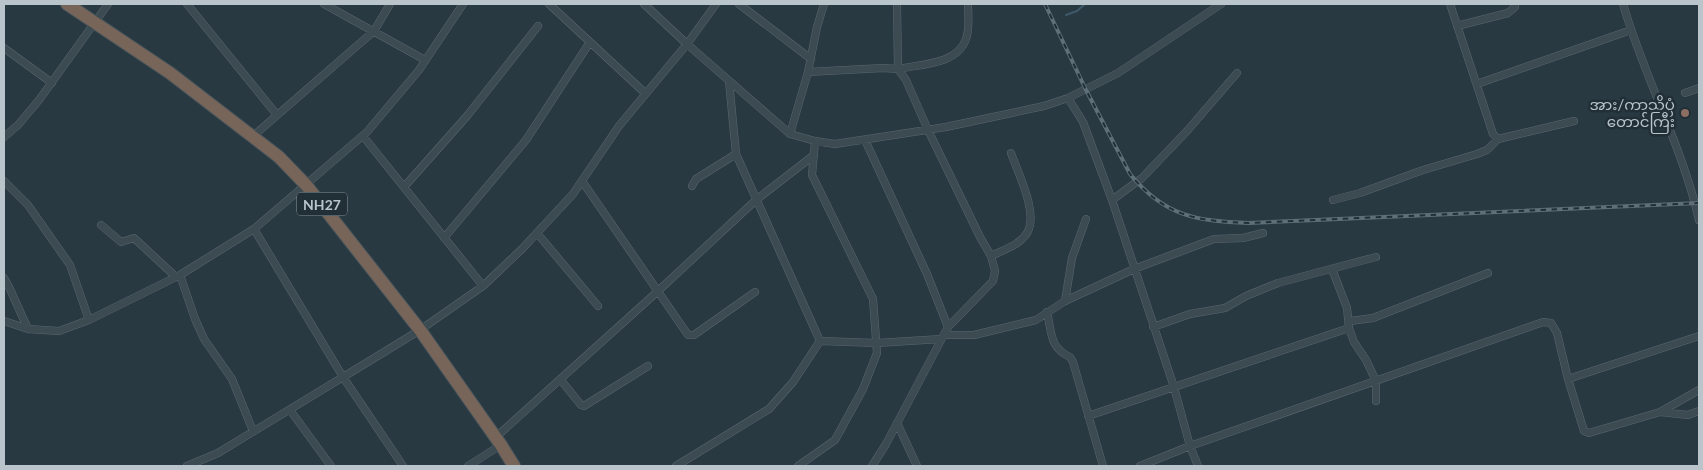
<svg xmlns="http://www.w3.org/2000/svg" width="1703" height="470" font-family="Lato,'Noto Sans Myanmar',sans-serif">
<rect width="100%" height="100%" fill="#283942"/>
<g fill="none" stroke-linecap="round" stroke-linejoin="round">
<!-- stream -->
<path stroke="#3e5a6a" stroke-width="2" d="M1066 15 1077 11 1085 4"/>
<defs>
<path id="street" d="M187 4 277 115
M324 4 425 60
M549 4 645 93
M644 4 687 44 790 134 815 141 835 144 946 127 1044 106 1068 98 1083 122 1112 200 1142 178 1187 131 1237 73
M739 4 811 59
M897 4 898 69C921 64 957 65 966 39 970 29 968 14 968 4
M1450 4 1493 134 1498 139 1574 121
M1623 4C1644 77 1682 145 1699 220
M1457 26 1508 13 1515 7 1514 4
M4 48 52 83
M808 72 883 68 898 69 906 80 928 130 980 237 991 256 995 271 993 281 948 327 886 444 872 466
M1477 84 1631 30
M1685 93 1699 88
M1068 98 1118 73 1221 4
M790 134 808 72 817 27 824 4
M363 136 483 286
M4 137 18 125 39 100 108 4
M252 137 374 31 390 4
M865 140 927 274 948 327
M4 181 28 205 70 265 89 320
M582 181 688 335H694L755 292
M692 186 696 179 736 154
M404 187 467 116 538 26
M1112 200 1174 387 1190 446 1198 466
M1333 200 1360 193 1423 170 1477 154 1487 150 1498 139
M101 225 121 242 134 238 176 277
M254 229 343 377 403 466
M537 233 598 306
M444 238 526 140 590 42
M991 256C1003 250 1020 245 1027 233 1039 214 1018 173 1011 153
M1332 269 1347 308 1349 328 1354 342 1366 360 1376 381V401
M180 275 195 319 204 339 232 379 253 431
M4 278 9 287 28 329
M1065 301 1072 258 1086 219
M1047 312C1052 333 1049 347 1070 357L1073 362 1103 466
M4 321 28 329 59 331 89 320 180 275 254 229 367 132 419 70 463 4
M1350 321 1373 318 1488 273
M1153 327 1190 314 1225 308 1246 296 1278 283 1376 257
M944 335H974L1036 320 1065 301 1134 269 1214 239 1243 238 1263 233
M820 341 877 343 941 339
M560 379 581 405 584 406 648 366
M1568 379 1584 431 1589 433 1660 412 1688 415 1699 411
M290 410 331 466
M1660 412 1699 390
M1088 416 1349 328
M897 423 917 466
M496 437 657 292 756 200 814 155
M187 466 218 453 376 357 420 330 483 286 522 249 573 194 619 126 687 44 716 4
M468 466 501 445
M676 466 769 409 793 382 820 341 736 154 729 81
M798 466 835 440 863 389 877 353 873 299 812 175 815 141
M1140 466 1190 446 1543 322 1551 323 1557 333 1568 379 1699 336"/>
<path id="highway" d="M67 4 170 73 279 157 306 185 420 330 501 445 514 466"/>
</defs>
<!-- street casing -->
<use href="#street" stroke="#5a676f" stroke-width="8"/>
<!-- highway casing -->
<use href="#highway" stroke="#47545c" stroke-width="14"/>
<!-- street -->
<use href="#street" stroke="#3c4a52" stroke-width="7"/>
<!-- highway -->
<use href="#highway" stroke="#776559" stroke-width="12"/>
<defs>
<path id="rail" d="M1045 4 1086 90 1130 174C1165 217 1197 221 1249 223L1699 203"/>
</defs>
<!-- rail casing -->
<use href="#rail" stroke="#5e6f78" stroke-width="4"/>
<!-- rail -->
<use href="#rail" stroke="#212f37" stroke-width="2" stroke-dasharray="5.5" stroke-linecap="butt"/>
</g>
<!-- markers -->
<circle fill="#8d6e63" stroke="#212f37" stroke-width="2" cx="1685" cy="113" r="5"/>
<g text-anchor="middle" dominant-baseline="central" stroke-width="5" stroke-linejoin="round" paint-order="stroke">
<!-- shield labels -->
<rect fill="#212f37" stroke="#8b979f" stroke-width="1" x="297" y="192.5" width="50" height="23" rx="4"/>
<g font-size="14" font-weight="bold" fill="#b9c4cb">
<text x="322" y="204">NH27</text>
</g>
<!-- poi labels -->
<g font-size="15" fill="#b9c4cb" stroke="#212f37" text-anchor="end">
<text x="1675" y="104">အား/ကာသိပ္ပံ<tspan x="1675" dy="17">တောင်ကြီး</tspan></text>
</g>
</g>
<!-- border -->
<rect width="1703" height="470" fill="none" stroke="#b9c4cb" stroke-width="10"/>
</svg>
